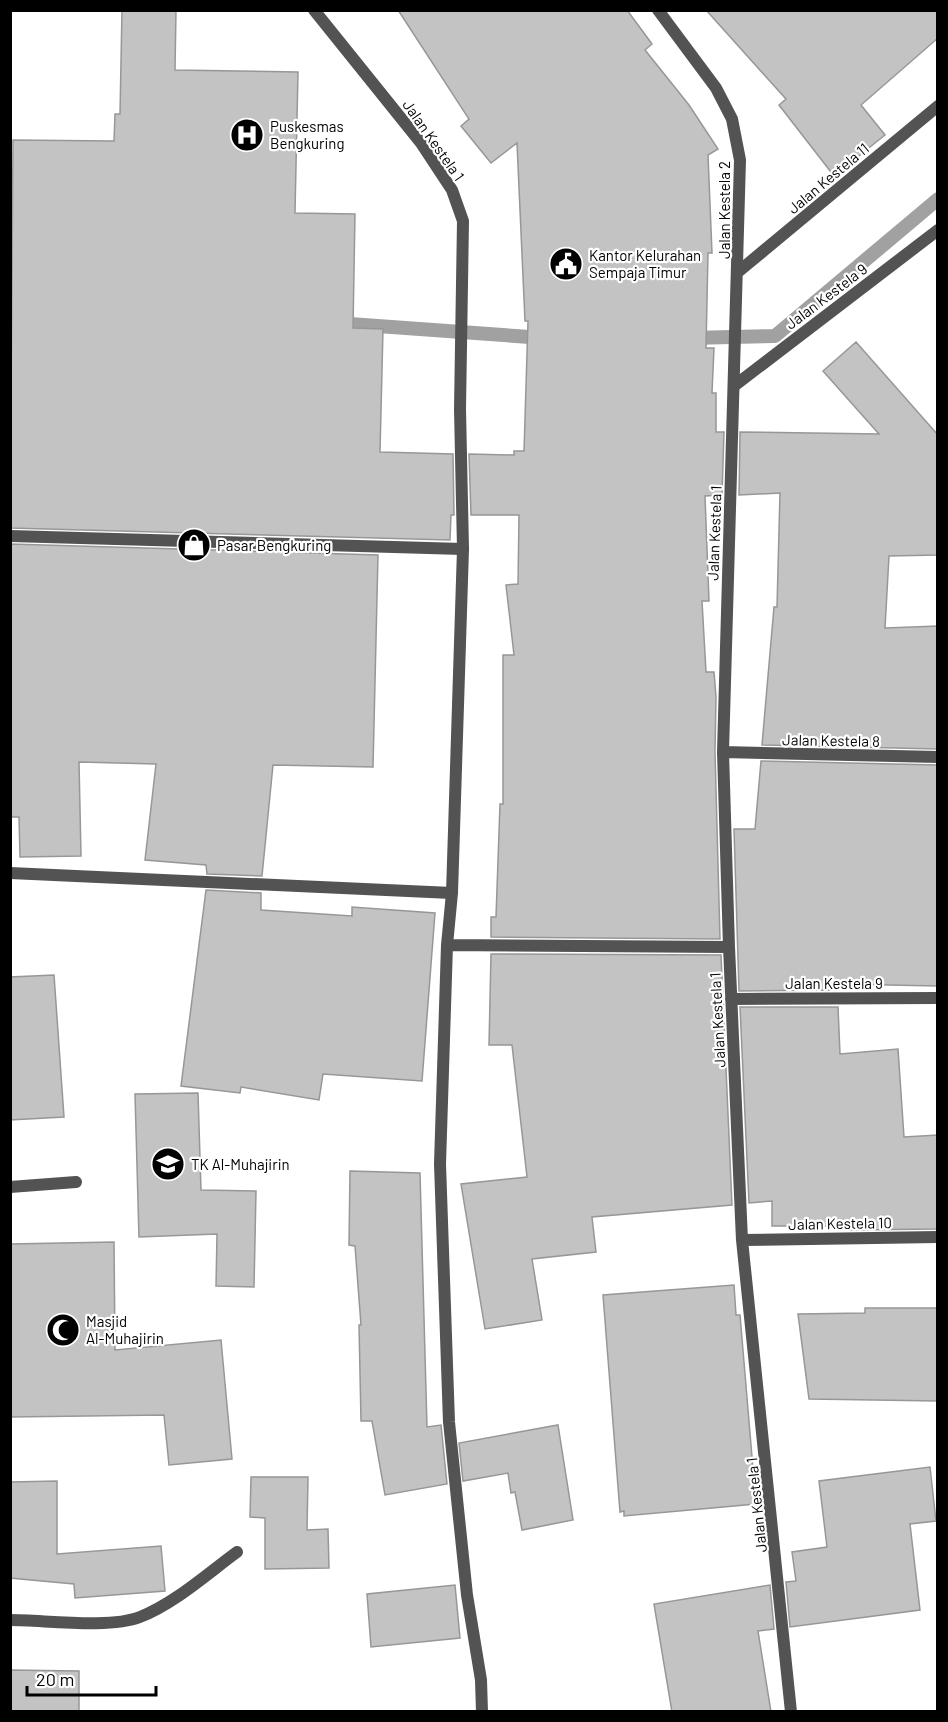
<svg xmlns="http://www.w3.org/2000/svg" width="948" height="1722" font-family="Barlow,sans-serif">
<rect width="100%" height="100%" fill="#fff"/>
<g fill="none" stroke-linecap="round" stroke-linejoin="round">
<!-- stream -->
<path stroke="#a1a1a1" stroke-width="14" d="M336 323 544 338
M689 338 775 336 938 199"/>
</g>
<!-- building -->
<path fill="#c3c3c3" stroke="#979797" stroke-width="1.5" d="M122 10H176L175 70 298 72 295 213 355 214 353 328 383 329 380 452 453 454 454 515H451L450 540 10 528 13 140 114 141 115 114H120Z
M398 10H627L652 44 645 50 689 105 718 149 708 155 712 253H708L706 348H714L712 393H716V432H724L722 495 705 496 709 601H702L706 672H714L716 697 715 752 720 939 491 937V917H496L500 804H503V655H514L506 585 518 584 519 515H471L469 454 514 455V451H524L528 321H525L517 143 491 163 461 126 469 119Z
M706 10H938V38L861 105 885 135 834 176 779 105 786 99Z
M856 342 938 435V555L889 556 885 628 938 626V749L762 745 774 607H777L780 493 739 495 740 432 879 434 823 371Z
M10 544 378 555 373 767 273 765 262 876 207 874 206 865 145 860 156 764 79 762 81 856 20 857 19 817H10Z
M761 761 938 765V986L837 984V990L739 991 734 829H755Z
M206 890 261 893V910L352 916V907L435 913 422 1081 323 1074 319 1100 241 1087 240 1093 181 1086Z
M491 954 721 955 732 1205 592 1217 596 1252 532 1259 542 1320 485 1329 461 1184 527 1177 512 1045H489Z
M54 975 64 1117 10 1120V977Z
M740 1007H838L840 1054 898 1049 904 1137 938 1135V1229L849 1230V1226H772V1201L749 1203Z
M198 1093 201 1190 256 1191 254 1287 216 1286 217 1234 139 1237 135 1094Z
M350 1171 420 1173 427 1427 441 1425 447 1484 385 1495 372 1421H361L359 1325H361L355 1246 349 1245Z
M114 1242 115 1350 221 1340 232 1459 169 1465 164 1415 10 1417V1244Z
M734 1285 736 1315H740L756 1504 624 1516V1511L620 1512 603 1295Z
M865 1308H938V1401L809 1399 798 1314 865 1313Z
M558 1425 573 1520 522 1530 515 1492 511 1493 508 1473 463 1481 459 1443Z
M930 1467 936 1521 910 1524 920 1610 790 1627 786 1582 796 1581 792 1552 827 1547 819 1481Z
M251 1477H308L307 1530 328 1529 329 1568 265 1569V1518L250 1517Z
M57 1481V1554L161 1546 165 1591 75 1598 74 1584 10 1578V1482Z
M455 1585 460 1638 371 1647 367 1594Z
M770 1585 774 1629 758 1631 771 1712H672L654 1604Z
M10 1670 79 1671V1712H10Z"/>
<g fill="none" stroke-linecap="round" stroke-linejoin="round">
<!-- service -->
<path stroke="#535353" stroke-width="12" d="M10 536 463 549
M10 1187 76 1182"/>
<!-- minor -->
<path stroke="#535353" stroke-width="12" d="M314 10 421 143 452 190 463 221 460 409 463 549 452 893 447 945 440 1164 449 1422 467 1595 481 1680 482 1712
M658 10 716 88 732 119 740 160 723 752 729 947 742 1240 791 1712
M738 272 938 106
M734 386 938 230
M723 752 938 757
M10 873 452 893
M447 945 729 947
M731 999 938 998
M742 1240 938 1237
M10 1620C45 1620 109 1629 140 1617 175 1603 207 1574 237 1552"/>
</g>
<!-- icons -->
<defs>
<symbol id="hospital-disc" viewBox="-11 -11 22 22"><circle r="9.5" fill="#000" stroke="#fff"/><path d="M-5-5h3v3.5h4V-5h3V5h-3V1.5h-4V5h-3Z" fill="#fff"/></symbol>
<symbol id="civic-disc" viewBox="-11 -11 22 22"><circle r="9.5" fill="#000" stroke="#fff"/><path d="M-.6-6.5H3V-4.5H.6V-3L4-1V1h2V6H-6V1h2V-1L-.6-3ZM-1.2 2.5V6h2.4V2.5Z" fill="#fff"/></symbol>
<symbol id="shop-disc" viewBox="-11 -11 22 22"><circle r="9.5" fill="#000" stroke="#fff"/><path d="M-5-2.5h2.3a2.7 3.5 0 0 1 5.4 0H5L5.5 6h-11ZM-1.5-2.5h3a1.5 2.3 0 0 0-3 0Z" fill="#fff"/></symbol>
<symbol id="school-disc" viewBox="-11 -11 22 22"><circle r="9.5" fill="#000" stroke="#fff"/><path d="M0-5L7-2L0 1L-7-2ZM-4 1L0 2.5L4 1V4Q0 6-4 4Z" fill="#fff"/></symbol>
<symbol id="mosque-disc" viewBox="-11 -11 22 22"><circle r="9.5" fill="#000" stroke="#fff"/><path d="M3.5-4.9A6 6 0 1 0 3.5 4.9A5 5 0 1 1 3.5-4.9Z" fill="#fff"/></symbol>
</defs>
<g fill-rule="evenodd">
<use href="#hospital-disc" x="228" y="116" width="38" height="38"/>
<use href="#civic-disc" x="547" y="245" width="38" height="38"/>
<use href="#shop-disc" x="175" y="526" width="38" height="38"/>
<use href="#school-disc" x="149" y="1145" width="38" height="38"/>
<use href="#mosque-disc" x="44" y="1311" width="38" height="38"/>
</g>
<g text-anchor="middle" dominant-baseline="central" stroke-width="4.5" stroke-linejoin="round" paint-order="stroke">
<!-- poi labels -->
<g font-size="15" fill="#000" stroke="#fff" text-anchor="start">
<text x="270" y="126">Puskesmas<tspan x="270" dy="17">Bengkuring</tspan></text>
<text x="589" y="255">Kantor Kelurahan<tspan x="589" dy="17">Sempaja Timur</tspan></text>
<text x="217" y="545">Pasar Bengkuring</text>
<text x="191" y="1164">TK Al-Muhajirin</text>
<text x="86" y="1321">Masjid<tspan x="86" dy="17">Al-Muhajirin</tspan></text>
</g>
<!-- street labels -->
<g font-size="15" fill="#000" stroke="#fff">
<text transform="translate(434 140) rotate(55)">Jalan Kestela 1</text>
<text transform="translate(828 178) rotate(-40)">Jalan Kestela 11</text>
<text transform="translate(724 210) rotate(-90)">Jalan Kestela 2</text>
<text transform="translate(826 296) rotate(-37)">Jalan Kestela 9</text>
<text transform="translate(714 533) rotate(-88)">Jalan Kestela 1</text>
<text transform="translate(831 740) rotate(1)">Jalan Kestela 8</text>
<text x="834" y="983">Jalan Kestela 9</text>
<text transform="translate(717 1020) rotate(-93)">Jalan Kestela 1</text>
<text transform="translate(840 1223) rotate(-1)">Jalan Kestela 10</text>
<text transform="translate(756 1505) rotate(-96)">Jalan Kestela 1</text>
</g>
</g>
<!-- border -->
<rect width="948" height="1722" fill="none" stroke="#000000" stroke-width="24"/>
<!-- scale -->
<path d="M27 1686v9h129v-9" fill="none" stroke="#000000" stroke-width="3"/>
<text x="36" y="1686" font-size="18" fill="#000000" stroke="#ffffff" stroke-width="4.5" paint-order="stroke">20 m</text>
</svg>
